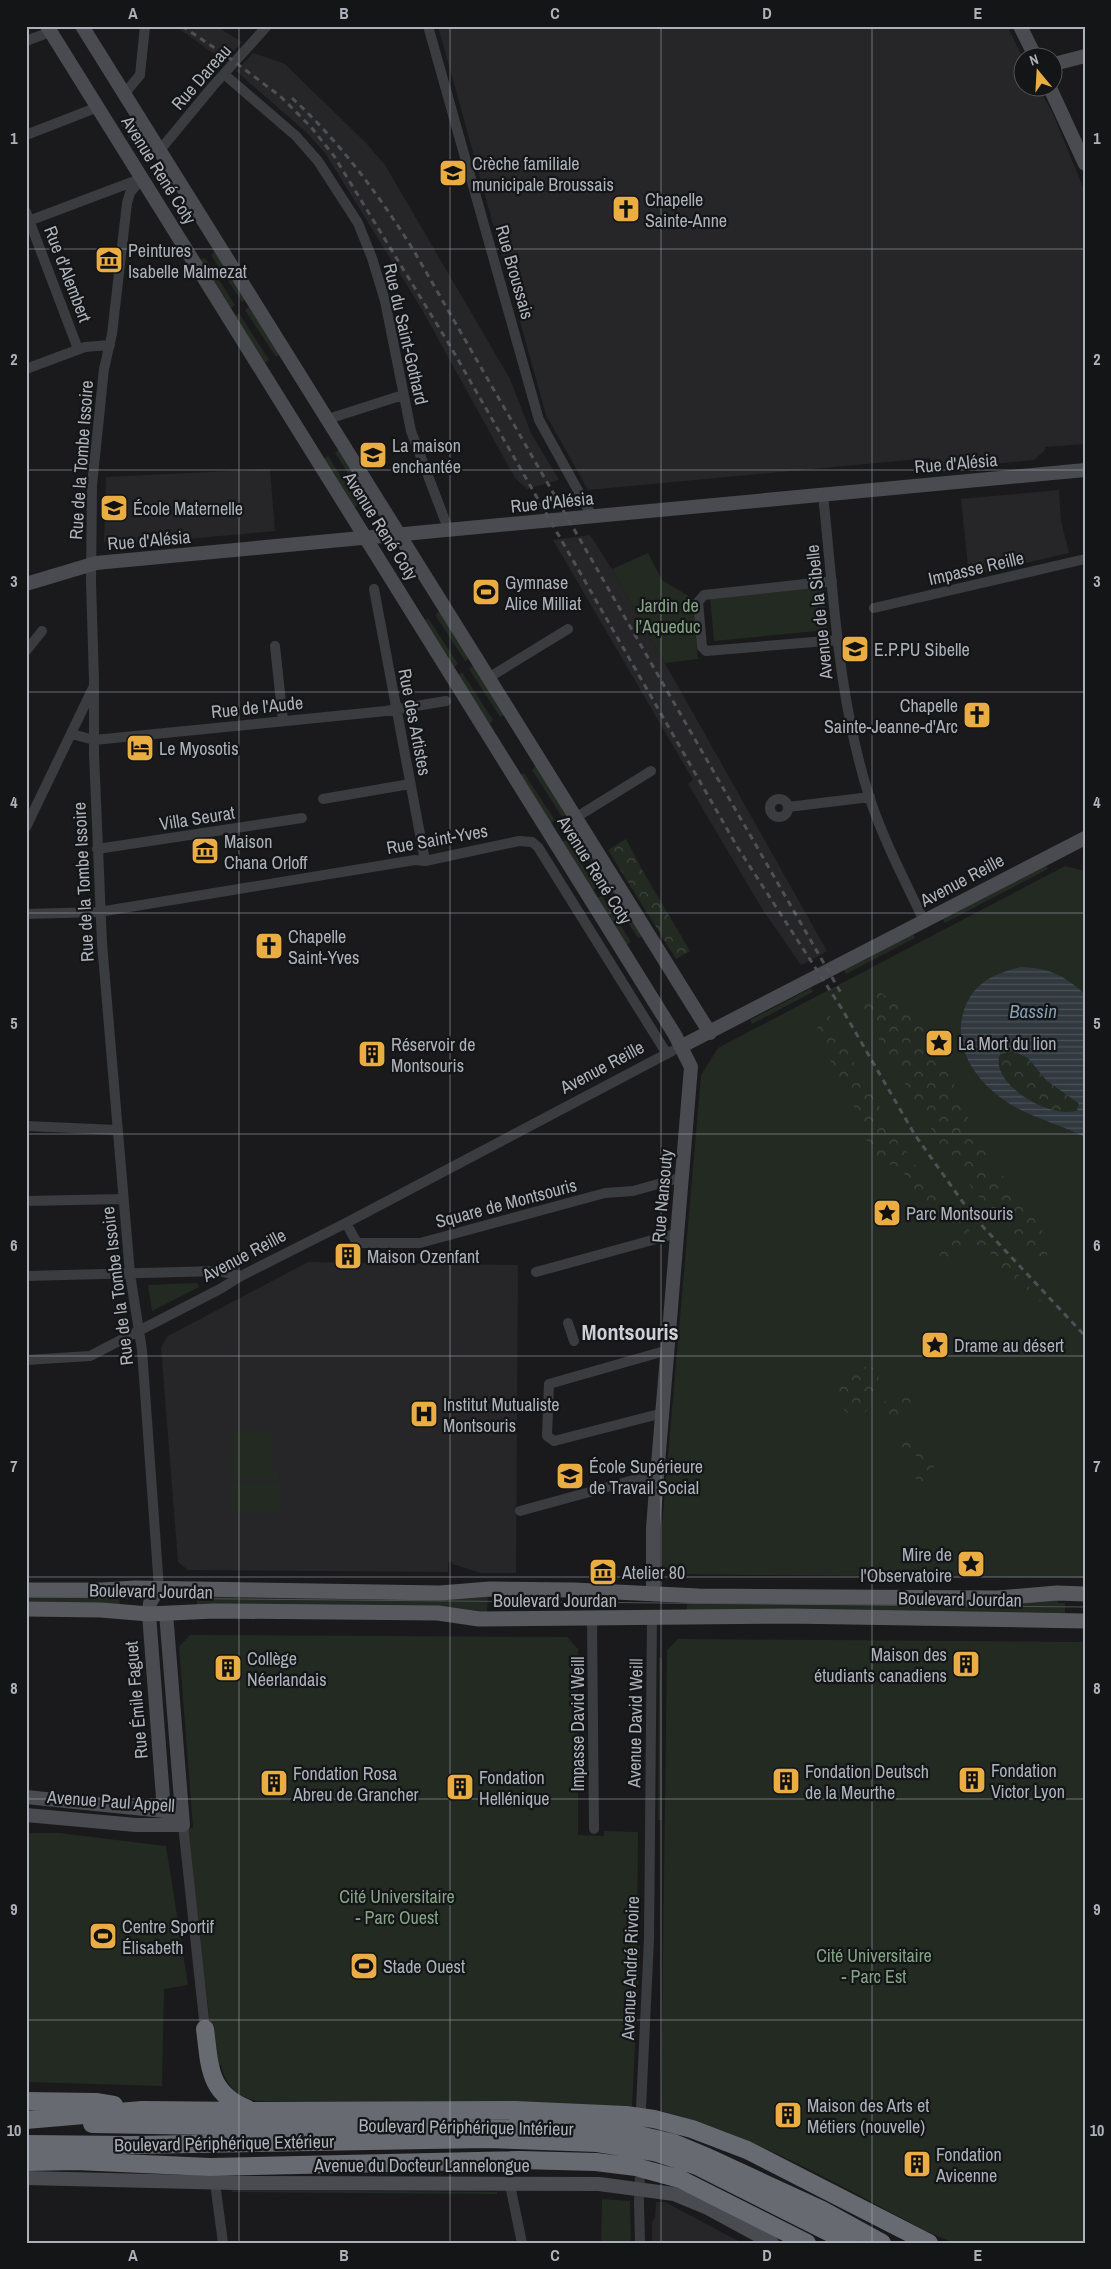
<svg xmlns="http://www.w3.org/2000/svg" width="1111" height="2269" font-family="'Archivo Narrow',sans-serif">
<defs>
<pattern id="forest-crowns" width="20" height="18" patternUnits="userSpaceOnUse" patternTransform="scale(1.25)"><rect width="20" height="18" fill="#222a22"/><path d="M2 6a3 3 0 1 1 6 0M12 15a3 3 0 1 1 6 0" fill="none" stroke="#3f4640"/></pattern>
<pattern id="water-rules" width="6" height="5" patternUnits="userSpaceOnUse" patternTransform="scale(1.25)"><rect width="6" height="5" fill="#30393f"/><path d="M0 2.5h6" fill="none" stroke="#4b5359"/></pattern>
</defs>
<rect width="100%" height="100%" fill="#1a1a1c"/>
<!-- built -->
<path fill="#262629" d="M175 26H216L242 42 224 61Z
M438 26H1007L1023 58 1024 88H1039L1053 114 1085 192V444L1045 447V450L1034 460 961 467 930 470V458L588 490 546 415Z
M253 53 285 64 366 143 385 165 510 379 531 433 559 480 527 489 515 478 421 308 325 153 307 133 236 71Z
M270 469 275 531 110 546 104 541 106 477Z
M1059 490 1061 521 1069 553 969 576 961 499Z
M590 535 612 569 827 951 819 956 801 965 764 912 688 784 693 780 553 540Z
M308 1262 518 1265 516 1573H481L452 1564V1562H448V1572L188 1570 178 1562 161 1347 168 1336Z
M656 2202H665L742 2243H652V2222L655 2218Z"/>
<!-- green -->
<path fill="#222a22" d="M123 119 127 120 141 143V146L138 148 134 147 120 123Z
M216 250 246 299 242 302 211 255Z
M205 258 235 305 230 309 199 260Z
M250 306 280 354 276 357 245 310Z
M239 313 269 360 264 364 234 316Z
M339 449 370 498 366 501 335 453Z
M328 456 359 504 354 508 324 459Z
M648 553 662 580 692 598 698 659 665 663 612 569Z
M823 586 827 630 714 641 710 597Z
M440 611 470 658 465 661 435 615Z
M428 618 458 664 453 668 424 621Z
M474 665 505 715 500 717 469 669Z
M462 672 493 720 489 725 458 675Z
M536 765 567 814 562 817 532 770Z
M524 773 555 820 551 824 520 775Z
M578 832 608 881 604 884 573 837Z
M566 840 597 887 592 891 562 842Z
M1046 865 1048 869 945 923 943 919Z
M1065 866 1085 871V1578L671 1574 662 1565V1525L701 1075 718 1048Z
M613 888 643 936 638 938 608 892Z
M602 896 631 942 626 946 596 898Z
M913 934 915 938 846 974 844 970Z
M811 988 813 992 752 1024 750 1020Z
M197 1283 199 1287 152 1311 148 1285Z
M235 1430 273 1431 272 1470 278 1472V1480H232L233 1432Z
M232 1483H279V1513H232Z
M488 1593 487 1614 197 1607V1594Z
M26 1594 119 1595 120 1606 26 1605Z
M1058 1596V1603H1065V1613L687 1611V1601Z
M190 1635 567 1637 578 1649V1835L604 1836V1831L638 1832 637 1946H640L632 2106 257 2101C237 2097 225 2085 221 2065L215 2066 187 1831 188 1829 193 1827 179 1647Z
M678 1639 1085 1642V2243H954L926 2231C840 2186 756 2136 661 2111L667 1650Z
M659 1658H662V1820H658Z
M26 1833H59L166 1846 188 1985 164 1989 162 2086 26 2082Z
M232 2190 497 2192V2194L232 2192Z
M602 2199 630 2201 631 2243H601Z"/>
<!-- forest -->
<path fill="url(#forest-crowns)" d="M626 839 645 875 690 951 676 959 608 850Z
M877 991 910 1010 934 1037 972 1127 990 1147 995 1160 986 1166 994 1183 1003 1176 1007 1179 1040 1228 1050 1239 1047 1256 1057 1282 1014 1239 985 1205 944 1151 857 1001Z
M829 1015 866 1085 915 1165 973 1235 980 1230 1041 1301 1036 1307 1001 1272 991 1270 990 1261 994 1257 987 1249C979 1255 969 1250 960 1247L956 1253 949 1258 948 1266H945L939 1258 941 1252 955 1237C950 1218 928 1209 917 1194 910 1185 906 1175 900 1167L880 1162 863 1135 848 1089 845 1083 837 1080 834 1076 830 1058 818 1035 817 1022Z
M1013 1051 1028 1058 1047 1081 1077 1102 1079 1104 1078 1110C1053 1121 988 1084 1000 1054Z
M872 1367 878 1374C881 1397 876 1404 858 1418 839 1411 832 1398 841 1381 844 1376 846 1370 852 1368 857 1366 866 1367 872 1367Z
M903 1394 911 1395 916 1405 904 1414 891 1419 882 1407 884 1402Z
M901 1433 915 1439 920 1447 929 1449 936 1458V1464L923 1481 914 1478 926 1462 895 1443Z"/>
<!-- water -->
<path fill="url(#water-rules)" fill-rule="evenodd" d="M1021 967C1050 968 1063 975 1085 994V1137C1065 1127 1044 1121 1025 1112 989 1096 951 1057 963 1014 971 984 992 974 1021 967ZM1013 1051 1028 1058 1047 1081 1077 1102 1079 1104 1078 1110C1053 1121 988 1084 1000 1054Z"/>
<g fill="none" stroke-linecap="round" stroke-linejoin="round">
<!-- street-tunnel -->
<path stroke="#37383c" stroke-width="10" stroke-dasharray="10 5" stroke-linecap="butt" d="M639 2202 641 2145"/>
<!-- street -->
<path stroke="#3b3c40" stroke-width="10" d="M428 26 539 420 592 516
M26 41 50 32
M224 74 296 136 318 161 358 223 372 258 385 301 411 431 449 531
M125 93 140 75 145 26
M26 135 98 107
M160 150 213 86 267 26
M142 178 130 193 127 203 112 334 104 369 92 485 91 581 94 681V754L102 943 130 1274 142 1350 159 1588
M26 212 78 349
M26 222 140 179
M26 369 85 347 110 345
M328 419 403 395
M823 495C834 597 838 701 870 799 884 841 905 881 924 921
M832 581 704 595 698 602 702 647 706 651 838 640
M374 589 425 861
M874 608 1085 559
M275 646 283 721
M26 651 42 631
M488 678 568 629
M72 734 94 740 386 711 446 701
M323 799 410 784
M770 808a9 9 0 1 1 18 0a9 9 0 1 1-18 0Z
M788 807 870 797
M575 818 651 771
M26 827 93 688
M97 849 302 818
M26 914 99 912 415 860 425 861 519 841 532 842 538 847 667 1054
M26 1126 117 1130
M26 1201 123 1199
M346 1223 357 1243H420L605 1193 633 1191 683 1177
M536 1272 678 1233
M26 1276 219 1271 241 1276
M568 1323 574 1341
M26 1360 90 1356 220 1289 241 1276 346 1223 672 1051
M663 1413 554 1441 547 1436 549 1384 668 1350
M520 1511 648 1476H657
M592 1619 594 1829
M183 1825 205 2029
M641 2108 649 1939 652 1617
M215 2183 223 2243
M510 2185 522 2243
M639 2202 640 2243"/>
<!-- secondary -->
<path stroke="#494b50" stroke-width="14" d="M47 26 675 1035 691 1067 657 1476 653 1528V1593
M82 26 710 1033
M1020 26 1036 58
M1054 64 1085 56
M1050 88 1085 164
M26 584 96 563 1085 470
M682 1046 1085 838
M159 1588 150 1603 149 1614 164 1811
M166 1613 183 1825
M26 1797 164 1811 171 1816
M26 1815 136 1825H183
M26 2178 235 2183 599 2184 674 2194 708 2208 772 2243"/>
<!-- primary -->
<path stroke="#57595f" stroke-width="15" d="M26 1590H102L135 1588 440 1593 490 1589 574 1590 699 1596 998 1598 1057 1593 1085 1594
M26 1609 101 1610 149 1614 214 1611 438 1613 479 1619 788 1616 1085 1621"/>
<!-- highway -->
<path stroke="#676a71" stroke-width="18" d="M205 2029C210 2067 208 2093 248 2109
M26 2101 96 2102 114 2105
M26 2120 142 2110 253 2111 515 2110 626 2115 654 2119 692 2129 747 2150 929 2243
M92 2124 270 2127 485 2124 626 2132 674 2143 705 2156 822 2210 882 2243
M26 2144 131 2145 486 2139 597 2143 654 2152 697 2166 850 2243
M26 2162 76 2161 210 2167 520 2160 596 2162 636 2167 680 2179 807 2243"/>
<!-- tram -->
<path stroke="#4e5055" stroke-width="1" d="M26 1597 1085 1607"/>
<!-- rail -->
<path stroke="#4e5055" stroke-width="3" stroke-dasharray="6 5" stroke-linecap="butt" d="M182 26 228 57 280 96 311 127 334 156 449 344 738 848 842 1009 915 1135 972 1215 1085 1336
M292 98C340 142 379 195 414 251L841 993"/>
</g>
<!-- grid -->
<path fill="none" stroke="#adb1ba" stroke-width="1" stroke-opacity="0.55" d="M239 26V2243M450 26V2243M661 26V2243M872 26V2243M26 249H1085M26 470H1085M26 692H1085M26 913H1085M26 1134H1085M26 1356H1085M26 1577H1085M26 1799H1085M26 2020H1085"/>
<!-- icons -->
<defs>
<symbol id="school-square" viewBox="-11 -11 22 22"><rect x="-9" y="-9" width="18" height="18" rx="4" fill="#e9ad44" stroke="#141517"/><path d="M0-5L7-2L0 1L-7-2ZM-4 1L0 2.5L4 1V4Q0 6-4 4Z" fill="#111"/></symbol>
<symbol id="church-square" viewBox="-11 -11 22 22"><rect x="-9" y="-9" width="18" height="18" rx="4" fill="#e9ad44" stroke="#141517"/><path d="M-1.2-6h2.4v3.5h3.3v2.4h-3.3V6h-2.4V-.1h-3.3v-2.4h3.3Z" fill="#111"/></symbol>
<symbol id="museum-square" viewBox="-11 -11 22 22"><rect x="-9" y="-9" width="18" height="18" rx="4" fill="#e9ad44" stroke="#141517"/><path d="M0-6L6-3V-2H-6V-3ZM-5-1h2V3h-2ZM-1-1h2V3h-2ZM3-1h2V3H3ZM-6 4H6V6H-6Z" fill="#111"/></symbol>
<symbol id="stadium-square" viewBox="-11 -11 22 22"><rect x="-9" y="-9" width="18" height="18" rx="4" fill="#e9ad44" stroke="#141517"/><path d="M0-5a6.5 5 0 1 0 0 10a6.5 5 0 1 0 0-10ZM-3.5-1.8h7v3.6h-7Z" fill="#111"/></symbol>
<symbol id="hotel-square" viewBox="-11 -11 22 22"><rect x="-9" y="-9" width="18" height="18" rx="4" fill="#e9ad44" stroke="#141517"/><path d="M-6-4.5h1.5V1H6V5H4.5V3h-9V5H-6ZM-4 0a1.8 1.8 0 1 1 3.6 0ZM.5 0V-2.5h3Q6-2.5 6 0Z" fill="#111"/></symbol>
<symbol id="sight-square" viewBox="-11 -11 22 22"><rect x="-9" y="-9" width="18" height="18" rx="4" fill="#e9ad44" stroke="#141517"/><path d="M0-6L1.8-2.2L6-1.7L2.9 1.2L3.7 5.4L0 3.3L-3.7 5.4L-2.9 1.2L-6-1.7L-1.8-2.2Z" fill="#111"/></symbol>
<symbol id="building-square" viewBox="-11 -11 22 22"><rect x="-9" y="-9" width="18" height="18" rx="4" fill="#e9ad44" stroke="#141517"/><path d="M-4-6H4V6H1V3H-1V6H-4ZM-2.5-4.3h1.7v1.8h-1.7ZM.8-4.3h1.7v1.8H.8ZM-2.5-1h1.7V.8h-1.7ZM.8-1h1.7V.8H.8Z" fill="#111"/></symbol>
<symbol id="hospital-square" viewBox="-11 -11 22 22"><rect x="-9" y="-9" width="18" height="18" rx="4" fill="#e9ad44" stroke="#141517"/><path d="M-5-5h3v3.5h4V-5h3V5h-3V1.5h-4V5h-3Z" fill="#111"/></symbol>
<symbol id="university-square" viewBox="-11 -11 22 22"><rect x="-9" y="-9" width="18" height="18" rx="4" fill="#e9ad44" stroke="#141517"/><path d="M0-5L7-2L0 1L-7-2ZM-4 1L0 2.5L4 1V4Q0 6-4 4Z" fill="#111"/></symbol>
</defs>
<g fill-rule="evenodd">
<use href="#school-square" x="437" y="157" width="32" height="32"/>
<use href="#church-square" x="610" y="193" width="32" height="32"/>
<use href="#museum-square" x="93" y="244" width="32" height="32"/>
<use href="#school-square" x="357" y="439" width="32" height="32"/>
<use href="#school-square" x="98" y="492" width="32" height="32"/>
<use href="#stadium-square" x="470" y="576" width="32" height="32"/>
<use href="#school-square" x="839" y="633" width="32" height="32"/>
<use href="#church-square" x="961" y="699" width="32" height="32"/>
<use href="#hotel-square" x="124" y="732" width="32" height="32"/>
<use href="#museum-square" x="189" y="835" width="32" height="32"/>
<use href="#church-square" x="253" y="930" width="32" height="32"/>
<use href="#sight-square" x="923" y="1027" width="32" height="32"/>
<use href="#building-square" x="356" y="1038" width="32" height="32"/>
<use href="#sight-square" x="871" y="1197" width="32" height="32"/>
<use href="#building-square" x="332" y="1240" width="32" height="32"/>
<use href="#sight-square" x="919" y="1329" width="32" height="32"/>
<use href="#hospital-square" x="408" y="1398" width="32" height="32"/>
<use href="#university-square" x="554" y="1460" width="32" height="32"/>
<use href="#sight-square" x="955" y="1548" width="32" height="32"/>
<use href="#museum-square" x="587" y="1556" width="32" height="32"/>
<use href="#building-square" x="950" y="1648" width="32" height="32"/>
<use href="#building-square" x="212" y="1652" width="32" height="32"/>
<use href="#building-square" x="956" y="1764" width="32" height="32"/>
<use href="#building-square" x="770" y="1765" width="32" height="32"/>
<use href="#building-square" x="258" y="1767" width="32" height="32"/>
<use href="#building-square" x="444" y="1771" width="32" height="32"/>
<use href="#stadium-square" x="87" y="1920" width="32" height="32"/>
<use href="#stadium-square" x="348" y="1950" width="32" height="32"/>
<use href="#building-square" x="772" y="2099" width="32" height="32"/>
<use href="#building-square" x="901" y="2148" width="32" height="32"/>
</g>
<g text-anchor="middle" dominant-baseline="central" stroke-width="4.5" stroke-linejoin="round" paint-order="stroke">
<!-- street labels -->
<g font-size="18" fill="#adb1ba" stroke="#141517">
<text transform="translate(201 77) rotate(-49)">Rue Dareau</text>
<text transform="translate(159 170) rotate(58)">Avenue René Coty</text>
<text transform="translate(515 272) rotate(74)">Rue Broussais</text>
<text transform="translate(68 274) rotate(69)">Rue d'Alembert</text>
<text transform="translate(406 334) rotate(77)">Rue du Saint-Gothard</text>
<text transform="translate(81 460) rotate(-86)">Rue de la Tombe Issoire</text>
<text transform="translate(956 463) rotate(-5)">Rue d'Alésia</text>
<text transform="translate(552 502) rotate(-6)">Rue d'Alésia</text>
<text transform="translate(381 526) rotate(58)">Avenue René Coty</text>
<text transform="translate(149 540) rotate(-5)">Rue d'Alésia</text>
<text transform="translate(976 568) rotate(-13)">Impasse Reille</text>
<text transform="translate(819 612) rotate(-96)">Avenue de la Sibelle</text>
<text transform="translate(257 707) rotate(-6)">Rue de l'Aude</text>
<text transform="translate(415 722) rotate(79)">Rue des Artistes</text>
<text transform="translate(197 818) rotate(-9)">Villa Seurat</text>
<text transform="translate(437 839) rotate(-10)">Rue Saint-Yves</text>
<text transform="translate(595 870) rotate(58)">Avenue René Coty</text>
<text transform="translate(962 880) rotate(-28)">Avenue Reille</text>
<text transform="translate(83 882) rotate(-93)">Rue de la Tombe Issoire</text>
<text transform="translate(602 1067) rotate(-28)">Avenue Reille</text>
<text transform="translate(662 1196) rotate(-85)">Rue Nansouty</text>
<text transform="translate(506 1203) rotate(-15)">Square de Montsouris</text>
<text transform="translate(244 1255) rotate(-28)">Avenue Reille</text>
<text transform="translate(117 1286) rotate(-97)">Rue de la Tombe Issoire</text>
<text transform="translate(151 1591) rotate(1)">Boulevard Jourdan</text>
<text transform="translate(960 1599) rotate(1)">Boulevard Jourdan</text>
<text x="555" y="1600">Boulevard Jourdan</text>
<text transform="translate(136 1700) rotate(-95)">Rue Émile Faguet</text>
<text transform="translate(635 1723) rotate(-89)">Avenue David Weill</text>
<text transform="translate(577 1724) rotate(-90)">Impasse David Weill</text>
<text transform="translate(111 1801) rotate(4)">Avenue Paul Appell</text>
<text transform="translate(630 1968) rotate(-88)">Avenue André Rivoire</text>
<text transform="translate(466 2127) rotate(1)">Boulevard Périphérique Intérieur</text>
<text transform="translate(224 2143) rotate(-1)">Boulevard Périphérique Extérieur</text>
<text x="422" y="2165">Avenue du Docteur Lannelongue</text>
</g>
<!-- poi labels -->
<g font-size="18" fill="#adb1ba" stroke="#141517" text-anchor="start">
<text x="472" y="163">Crèche familiale<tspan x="472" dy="21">municipale Broussais</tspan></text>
<text x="645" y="199">Chapelle<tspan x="645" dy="21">Sainte-Anne</tspan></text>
<text x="128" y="250">Peintures<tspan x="128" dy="21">Isabelle Malmezat</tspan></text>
<text x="392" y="445">La maison<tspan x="392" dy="21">enchantée</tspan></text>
<text x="133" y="508">École Maternelle</text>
<text x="505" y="582">Gymnase<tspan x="505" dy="21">Alice Milliat</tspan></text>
<text x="874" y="649">E.P.PU Sibelle</text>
<text x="958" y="705" text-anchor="end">Chapelle<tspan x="958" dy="21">Sainte-Jeanne-d'Arc</tspan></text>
<text x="159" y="748">Le Myosotis</text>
<text x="224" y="841">Maison<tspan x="224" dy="21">Chana Orloff</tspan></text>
<text x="288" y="936">Chapelle<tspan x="288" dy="21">Saint-Yves</tspan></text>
<text x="958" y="1043">La Mort du lion</text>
<text x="391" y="1044">Réservoir de<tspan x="391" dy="21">Montsouris</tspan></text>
<text x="906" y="1213">Parc Montsouris</text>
<text x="367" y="1256">Maison Ozenfant</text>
<text x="954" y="1345">Drame au désert</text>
<text x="443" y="1404">Institut Mutualiste<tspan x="443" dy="21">Montsouris</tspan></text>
<text x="589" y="1466">École Supérieure<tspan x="589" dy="21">de Travail Social</tspan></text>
<text x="952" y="1554" text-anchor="end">Mire de<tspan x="952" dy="21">l'Observatoire</tspan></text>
<text x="622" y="1572">Atelier 80</text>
<text x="947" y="1654" text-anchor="end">Maison des<tspan x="947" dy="21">étudiants canadiens</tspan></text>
<text x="247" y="1658">Collège<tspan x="247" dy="21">Néerlandais</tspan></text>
<text x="991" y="1770">Fondation<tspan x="991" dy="21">Victor Lyon</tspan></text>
<text x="805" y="1771">Fondation Deutsch<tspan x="805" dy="21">de la Meurthe</tspan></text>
<text x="293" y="1773">Fondation Rosa<tspan x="293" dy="21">Abreu de Grancher</tspan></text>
<text x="479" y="1777">Fondation<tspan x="479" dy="21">Hellénique</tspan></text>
<text x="122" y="1926">Centre Sportif<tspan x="122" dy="21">Élisabeth</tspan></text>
<text x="383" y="1966">Stade Ouest</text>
<text x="807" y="2105">Maison des Arts et<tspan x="807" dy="21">Métiers (nouvelle)</tspan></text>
<text x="936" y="2154">Fondation<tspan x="936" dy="21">Avicenne</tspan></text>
</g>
<!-- park labels -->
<g font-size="18" fill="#85a486" stroke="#141517">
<text x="668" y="605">Jardin de<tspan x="668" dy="21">l’Aqueduc</tspan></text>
<text x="397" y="1896">Cité Universitaire<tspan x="397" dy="21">- Parc Ouest</tspan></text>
<text x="874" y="1955">Cité Universitaire<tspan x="874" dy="21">- Parc Est</tspan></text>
</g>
<!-- water labels -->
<g font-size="19" font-style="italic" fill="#869fb3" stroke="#141517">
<text x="1033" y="1011">Bassin</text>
</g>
<!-- district labels -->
<g font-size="22" font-weight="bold" fill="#cdd0d7" stroke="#141517">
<text x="630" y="1332">Montsouris</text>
</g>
</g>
<!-- border -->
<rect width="1111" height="2269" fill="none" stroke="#141517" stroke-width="55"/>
<!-- north arrow -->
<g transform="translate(1038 72) rotate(342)"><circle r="24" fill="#141517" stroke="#515358"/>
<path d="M0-4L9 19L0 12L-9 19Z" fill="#e9ad44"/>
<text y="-8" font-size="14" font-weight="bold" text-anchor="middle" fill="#adb1ba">N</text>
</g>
<rect x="28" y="28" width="1056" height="2214" fill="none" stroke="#adb1ba" stroke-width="2"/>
<g font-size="16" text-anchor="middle" font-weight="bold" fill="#adb1ba">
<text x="133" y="19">A</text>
<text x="344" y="19">B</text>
<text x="555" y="19">C</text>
<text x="767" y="19">D</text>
<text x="978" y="19">E</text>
<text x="14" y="144">1</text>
<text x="1097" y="144">1</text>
<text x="14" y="365">2</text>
<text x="1097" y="365">2</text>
<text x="14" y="587">3</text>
<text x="1097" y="587">3</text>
<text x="14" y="808">4</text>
<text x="1097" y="808">4</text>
<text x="14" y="1029">5</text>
<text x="1097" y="1029">5</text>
<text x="14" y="1251">6</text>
<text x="1097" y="1251">6</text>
<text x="14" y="1472">7</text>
<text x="1097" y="1472">7</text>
<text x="14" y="1694">8</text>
<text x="1097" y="1694">8</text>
<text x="14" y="1915">9</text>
<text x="1097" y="1915">9</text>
<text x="14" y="2136">10</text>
<text x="1097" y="2136">10</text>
<text x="133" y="2261">A</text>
<text x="344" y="2261">B</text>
<text x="555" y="2261">C</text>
<text x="767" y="2261">D</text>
<text x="978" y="2261">E</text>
</g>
</svg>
